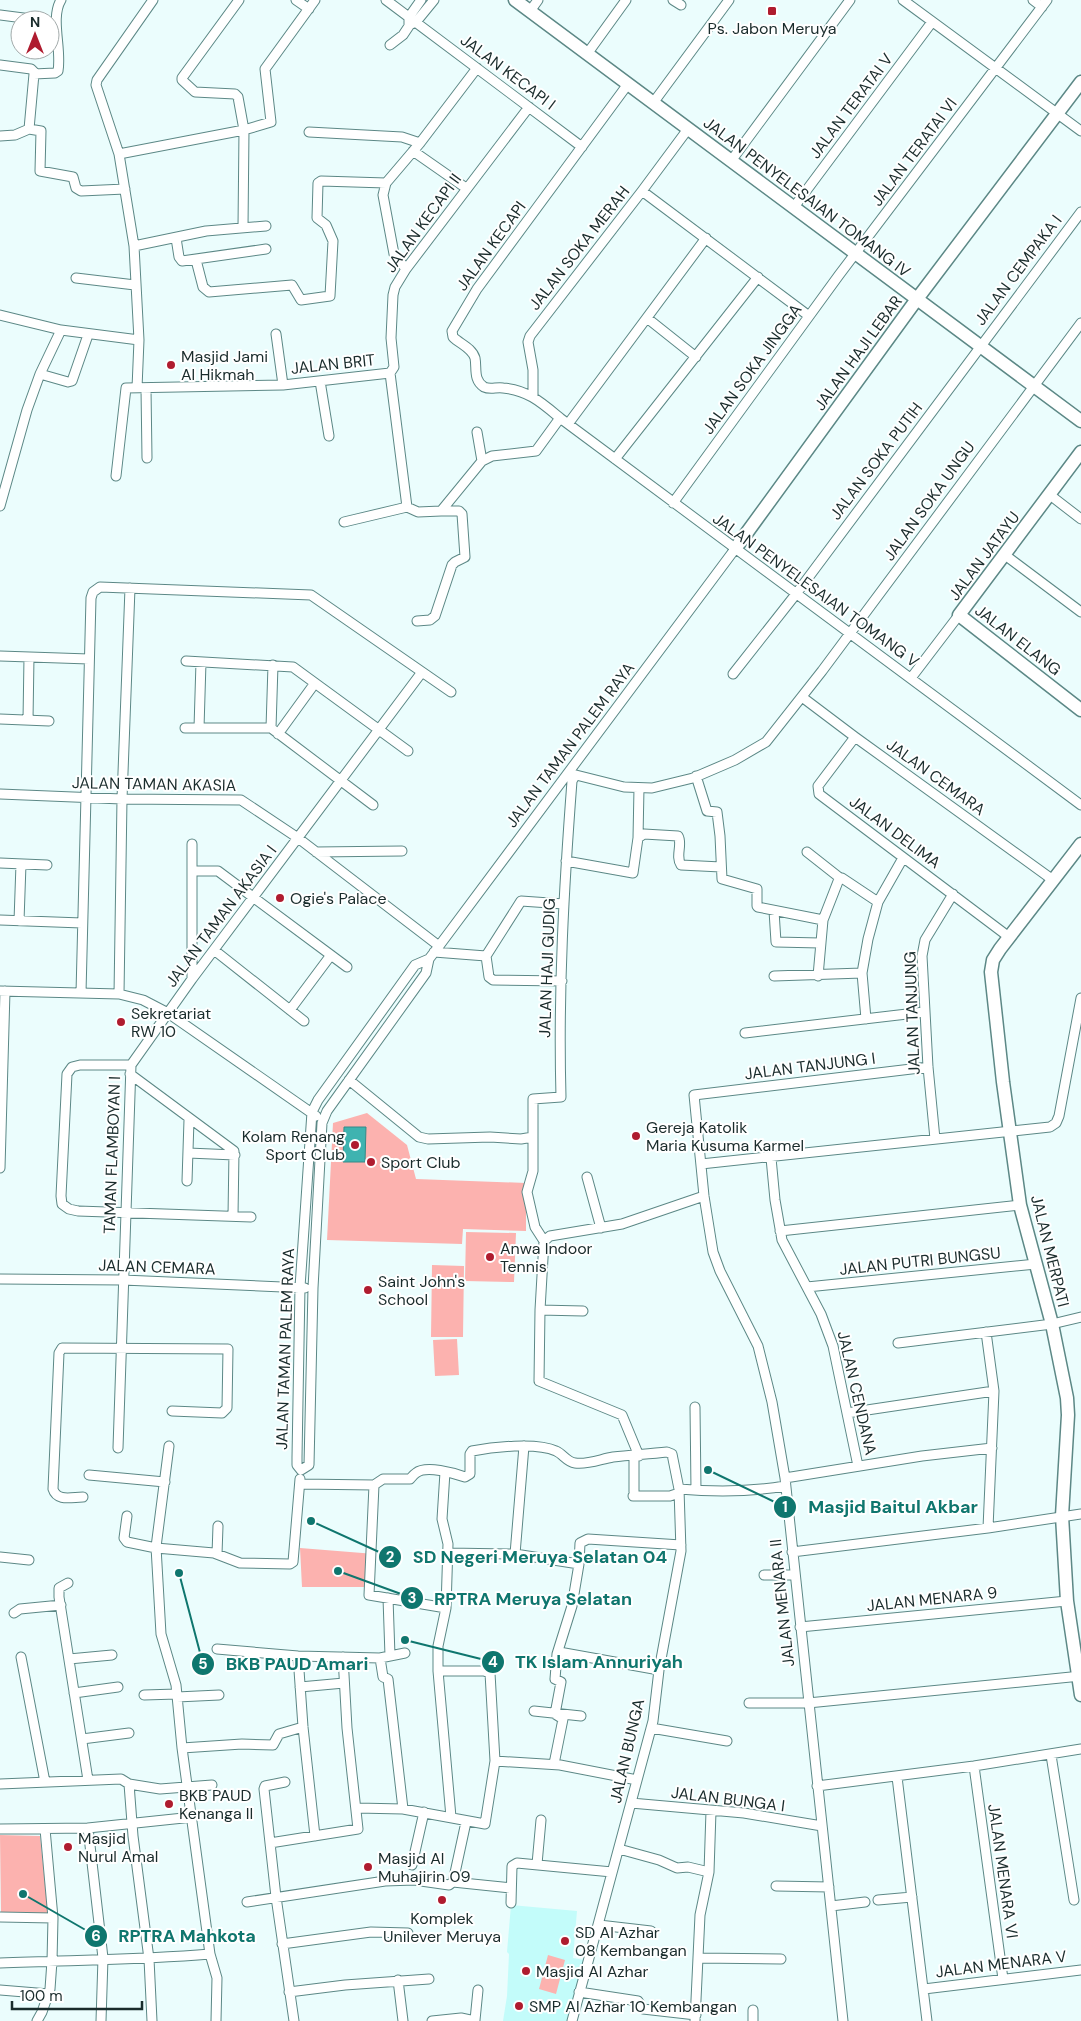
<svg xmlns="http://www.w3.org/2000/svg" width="1081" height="2021" font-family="'DM Sans',sans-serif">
<rect width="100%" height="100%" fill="#ebfdfd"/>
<!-- built -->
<path fill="#c3fcfa" d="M511 1905 577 1911 573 1958 584 1960 569 2021H503L507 1996 509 1954 507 1952Z"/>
<!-- green -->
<path fill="#fcb2af" d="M367 1113 407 1145 416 1179 526 1183V1231L463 1229 462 1244 327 1240 333 1123Z
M466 1232 516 1233 514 1282 465 1281Z
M432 1265 464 1266 463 1337H431Z
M457 1339 459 1375 435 1376 433 1340Z
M300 1548 375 1554V1587H302Z
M0 1835 40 1836 48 1913 1 1914Z
M548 1955 565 1960 556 1994 539 1989Z"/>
<!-- water -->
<path fill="#3fb3b0" stroke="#348a88" d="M344 1127H366L365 1162H343Z"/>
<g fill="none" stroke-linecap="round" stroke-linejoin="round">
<defs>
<path id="street" d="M239 0 182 78V80L195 92 235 94 238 97 244 130 243 227
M296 0 309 9
M386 0 582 147
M673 0 681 5
M903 0 1081 131
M1033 0 1042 7
M530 11 538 0
M0 15 39 20
M411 24 416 22 434 0
M390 45 403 35 409 26V17L421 0
M587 54 626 0
M0 65 31 69 35 73
M628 84 477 289 452 331 453 337C460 344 472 348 475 358 477 368 473 380 484 387 490 390 496 387 503 388 528 390 542 403 560 418L1081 805
M653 103 729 0
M29 129 34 74 55 73 58 71C62 49 50 18 61 0
M309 132 402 137 420 143
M0 136 15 135 29 129 41 131 40 171 73 177 76 188 81 191 125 189
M413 151 466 188
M119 154 244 130 271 122 265 69 315 0
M731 161 850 0
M642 191 809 316
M794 207 932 22
M176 238 179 257 182 261 266 249
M134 246 206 231 266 226
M196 260 203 287 209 292 292 285 301 300 330 296 333 241 326 225 317 218 318 183 321 181 386 183
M406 269 394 254 383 195 386 183 420 143 477 68
M76 278 135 285
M0 315 61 330 139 340
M647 318 696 357
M276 334 283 385
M390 373 394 367 391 338 393 295 395 287 406 269 529 107
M40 374 68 382 72 381 88 335
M320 381 329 436
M137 388 139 340 134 246 119 154 96 85 97 80 153 0
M146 389 147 458
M533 396V370L528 342 530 336 642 191 688 129
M568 424 706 238
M477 432 482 461
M615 459 758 277
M116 476 126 388 283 385 390 373 407 507 418 512 441 511 482 461 492 456 536 451 560 418
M1050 495 1081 519
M673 503 839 275 1047 0
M0 506 27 410 40 374 61 330
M344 522 407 507
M1005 555 1081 612
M417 621 430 620 435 616 452 565 455 562 465 557 462 514 459 511H441
M0 656 89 659
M186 661 293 667 408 751
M733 674 796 594 1081 212
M911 678 959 615
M802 697 855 737 1053 880
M0 719 49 721
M28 720 29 657
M185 728H271L373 805
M199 728 201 662
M271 728 273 665
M278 734 315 683
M855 737 818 786 819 794 1009 937
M568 773 624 787 652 788 693 778 735 760 766 742 822 671 1081 323
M696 776 707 811 717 812 720 836 722 879 757 889V906L758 907 823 920
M0 794 122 799 241 800 298 838 439 946
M638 838 639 788
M316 852 402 851
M807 852 840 878
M566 861 633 873 638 838 644 834 678 836C683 844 675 856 681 865L721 867
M0 863 47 865
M192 871H218L347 967
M774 911 776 942 820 943
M0 920 82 923
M19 921 21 864
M214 950 304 1021
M434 952 486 956
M774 976 862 973
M818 976 823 920 839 879 842 878 878 902
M192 979V844
M562 981 493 980 489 977 486 956 521 901 564 904
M0 991 119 994 143 1000 168 1013 316 1116
M81 993 91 598 93 592 100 587 311 595 451 692
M119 994 122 799 130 588
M290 1010 331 955
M866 1019 862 973 868 939 878 902 903 858
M745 1033 924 1012
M131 1065H80L72 1067 67 1074 61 1196 62 1204 69 1209 78 1211 251 1217
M130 1074 234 1151 233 1216
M349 1080 419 1137 428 1139 490 1137 521 1139 533 1137
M935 1139 928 1067 922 956 925 940 953 894
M188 1153 235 1155
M771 1158 775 1200 782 1240 821 1314 833 1346 858 1466
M701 1164 1050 1127 1056 1123 1059 1116 1081 998
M0 1168 5 991
M587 1177 601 1228
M187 1181 189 1120
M780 1231 1020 1205
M544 1241 535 1227 527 1192 533 1171V1099L561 1097C558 991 564 886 572 781L575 776
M0 1279 123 1280 305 1288
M807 1287 1036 1264
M540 1310 583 1311
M986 1332 994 1391 988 1528
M898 1343 1052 1324 1081 1317
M695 1407 696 1490
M847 1413 994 1391
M169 1446 156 1547 161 1634 176 1685 182 1748 210 1954 217 1978 216 2021
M118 1448 131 1065 192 979 422 672
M634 1456V1492
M639 1456 622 1415 539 1381 540 1310 544 1241 550 1236 622 1224 704 1196
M301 1470 297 1465V1457L300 1287 312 1112 318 1100 415 965 429 959 439 946 735 549
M301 1470 309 1465 313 1288 322 1123 327 1111 426 973 429 959
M445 1472 442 1519 448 1544 446 1608 438 1646V1671L451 1817
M89 1475 165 1482
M785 1478 922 1456 992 1448
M300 1484 374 1485 383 1479H410C412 1477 413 1475 416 1473 426 1465 454 1473 465 1477L470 1474V1454L472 1451C492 1447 537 1442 556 1451 563 1454 567 1462 575 1463 587 1465 601 1459 613 1457 631 1455 649 1454 667 1452L672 1454 679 1489 681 1551 659 1670 653 1721 572 2021
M374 1485 369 1595 446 1608
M679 1489C715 1492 750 1492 785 1486
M633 1496H670L679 1493
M83 1497C72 1497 57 1502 53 1489L59 1353 62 1348 228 1349 227 1408 222 1413 172 1411
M127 1516 124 1538 127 1542 156 1548 214 1553 240 1563 290 1564 293 1562 300 1479
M792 1552 988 1528 1081 1514
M448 1553 515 1554 579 1564 580 1543 588 1539 681 1545
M217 1554 218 1526
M515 1554 524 1446
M0 1557 29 1560
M764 1575H795
M68 1583 59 1588V1597L88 1780
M388 1598 390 1656
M14 1613 20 1609 61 1605
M800 1627 1067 1601
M217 1649 298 1656 380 1658 405 1653
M559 1652 659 1670
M298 1656 303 1727 315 1836
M21 1657 45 1782
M380 1658 383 1677 388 1679 403 1809
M69 1659 112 1655
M300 1687 344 1683
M74 1693 118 1687
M144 1695 177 1694
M177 1697 219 1695
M749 1703H808L1081 1676
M534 1711 581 1716
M651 1728 727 1741
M82 1739 129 1733
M182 1748 242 1744 273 1745 279 1734 303 1727
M1051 1755 1074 1900
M495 1761 560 1765 637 1780
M554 1764 563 1719 555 1714 561 1682 555 1679 557 1654 572 1606 579 1564
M974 1766 1003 1979
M897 1777 927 2021
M285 1782 265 1786 264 1789 276 1897 294 2021
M0 1784 121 1779 129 1784 160 1789 212 1785
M129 1784 133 1836 149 1959 152 2021
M817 1786 974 1766 1081 1749
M631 1803 744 1813 822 1826
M357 1808 403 1809 485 1824 495 1761 490 1673 484 1671H438
M88 1828 103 1958 101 2021
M0 1829 88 1828 193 1817
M270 1843 358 1829 347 1728 343 1657
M619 1849 659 1860 677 1868 688 1867 709 1872
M537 1864 541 1820
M412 1865 424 1812
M453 1882 466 1822
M776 1886 829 1887
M878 1900 912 1897
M247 1902 385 1881 414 1880 449 1885 453 1882 511 1888
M511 1903 512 1866 517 1863 612 1872
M831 1906 865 1902
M0 1917 53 1918
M599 1925 651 1931
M282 1944 371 1932 408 1933
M698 1958 781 1959
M0 1963C70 1960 140 1960 210 1954
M398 1980 403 2021
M924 1989 1081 1970
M0 1990 49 1994
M289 1992 345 1985 429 1979
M579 1992 638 2001 643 2009 696 2015
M753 2010V2021
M475 2020 478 1990
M37 2021 42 2012 50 1989 52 1961 53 1918 45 1829
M432 2021 461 2018 475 2021
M695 2021 700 1915 709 1872 711 1811
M843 2021 785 1478 772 1402 758 1346 720 1271 713 1252 704 1196 694 1095 928 1067"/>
<path id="secondary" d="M515 0 1081 421
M1081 452 959 615 1081 710
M735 549 917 299 1081 82
M1081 844 1000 949 993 960 991 972 1003 1082 1020 1205 1052 1324 1067 1398 1068 1415 1062 1516 1067 1601 1081 1695"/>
</defs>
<!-- street casing -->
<use href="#street" stroke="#5c8886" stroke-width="11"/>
<!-- secondary casing -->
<use href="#secondary" stroke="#5c8886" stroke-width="15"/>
<!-- street -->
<use href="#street" stroke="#fff" stroke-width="9"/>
<!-- secondary -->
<use href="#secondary" stroke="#fff" stroke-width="12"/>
</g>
<!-- markers -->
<g fill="#af1c2f" stroke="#fff" stroke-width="2">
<rect x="767" y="6" width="10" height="10" rx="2.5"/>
<circle cx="171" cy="365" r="5"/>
<circle cx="280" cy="898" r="5"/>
<circle cx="121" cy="1022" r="5"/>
<circle cx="636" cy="1136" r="5"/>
<circle cx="355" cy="1145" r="5"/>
<circle cx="371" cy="1162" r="5"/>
<circle cx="490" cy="1257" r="5"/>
<circle cx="368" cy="1290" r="5"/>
<circle cx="169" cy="1804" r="5"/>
<circle cx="68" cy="1847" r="5"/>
<circle cx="368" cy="1867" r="5"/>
<circle cx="442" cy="1900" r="5"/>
<circle cx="565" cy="1941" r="5"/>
<circle cx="526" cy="1971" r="5"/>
<circle cx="519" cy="2006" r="5"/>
</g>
<g text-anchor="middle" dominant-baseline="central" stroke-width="4" stroke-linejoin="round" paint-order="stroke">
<!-- poi labels -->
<g font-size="16" fill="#1a2c2c" stroke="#fff" text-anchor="start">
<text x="772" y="28" text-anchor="middle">Ps. Jabon Meruya</text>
<text x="181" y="356">Masjid Jami<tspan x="181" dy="18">Al Hikmah</tspan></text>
<text x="290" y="898">Ogie's Palace</text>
<text x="131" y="1013">Sekretariat<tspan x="131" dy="18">RW 10</tspan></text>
<text x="646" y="1127">Gereja Katolik<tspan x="646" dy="18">Maria Kusuma Karmel</tspan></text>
<text x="345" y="1136" text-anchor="end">Kolam Renang<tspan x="345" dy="18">Sport Club</tspan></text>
<text x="381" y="1162">Sport Club</text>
<text x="500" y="1248">Anwa Indoor<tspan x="500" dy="18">Tennis</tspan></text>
<text x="378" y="1281">Saint John's<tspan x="378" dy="18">School</tspan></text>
<text x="179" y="1795">BKB PAUD<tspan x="179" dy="18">Kenanga II</tspan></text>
<text x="78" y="1838">Masjid<tspan x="78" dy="18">Nurul Amal</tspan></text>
<text x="378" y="1858">Masjid Al<tspan x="378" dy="18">Muhajirin 09</tspan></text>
<text x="442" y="1918" text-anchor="middle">Komplek<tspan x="442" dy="18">Unilever Meruya</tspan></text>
<text x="575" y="1932">SD Al Azhar<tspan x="575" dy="18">08 Kembangan</tspan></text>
<text x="536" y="1971">Masjid Al Azhar</text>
<text x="529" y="2006">SMP Al Azhar 10 Kembangan</text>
</g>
<!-- street labels -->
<g font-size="16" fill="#1a2c2c" stroke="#fff">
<text transform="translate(508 72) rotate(37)">JALAN KECAPI I</text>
<text transform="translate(851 106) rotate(-53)">JALAN TERATAI V</text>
<text transform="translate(914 152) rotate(-53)">JALAN TERATAI VI</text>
<text transform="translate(807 197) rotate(37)">JALAN PENYELESAIAN TOMANG IV</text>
<text transform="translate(423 223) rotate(-54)">JALAN KECAPI II</text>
<text transform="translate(491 246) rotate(-54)">JALAN KECAPI</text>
<text transform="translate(579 248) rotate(-52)">JALAN SOKA MERAH</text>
<text transform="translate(1018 270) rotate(-53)">JALAN CEMPAKA I</text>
<text transform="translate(858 353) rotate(-54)">JALAN HAJI LEBAR</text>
<text transform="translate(333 364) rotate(-6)">JALAN BRIT</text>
<text transform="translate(752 369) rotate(-54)">JALAN SOKA JINGGA</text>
<text transform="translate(876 461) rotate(-53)">JALAN SOKA PUTIH</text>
<text transform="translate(929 501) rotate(-54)">JALAN SOKA UNGU</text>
<text transform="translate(984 556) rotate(-53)">JALAN JATAYU</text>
<text transform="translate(816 590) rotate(36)">JALAN PENYELESAIAN TOMANG V</text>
<text transform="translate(1018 640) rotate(38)">JALAN ELANG</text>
<text transform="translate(570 745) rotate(-53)">JALAN TAMAN PALEM RAYA</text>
<text transform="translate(936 777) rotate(36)">JALAN CEMARA</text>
<text transform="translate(154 784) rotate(1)">JALAN TAMAN AKASIA</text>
<text transform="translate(895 832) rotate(37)">JALAN DELIMA</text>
<text transform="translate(221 916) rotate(-53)">JALAN TAMAN AKASIA I</text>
<text transform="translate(547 968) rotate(-88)">JALAN HAJI GUDIG</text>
<text transform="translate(912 1013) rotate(-92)">JALAN TANJUNG</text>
<text transform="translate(810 1066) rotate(-7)">JALAN TANJUNG I</text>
<text transform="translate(112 1155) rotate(-88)">TAMAN FLAMBOYAN I</text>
<text transform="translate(1050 1251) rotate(76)">JALAN MERPATI</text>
<text transform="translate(920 1261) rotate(-6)">JALAN PUTRI BUNGSU</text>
<text transform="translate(157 1267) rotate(2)">JALAN CEMARA</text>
<text transform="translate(285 1349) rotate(-88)">JALAN TAMAN PALEM RAYA</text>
<text transform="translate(857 1393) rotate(77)">JALAN CENDANA</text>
<text transform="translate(932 1599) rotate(-6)">JALAN MENARA 9</text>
<text transform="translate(782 1603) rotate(-96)">JALAN MENARA II</text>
<text transform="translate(627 1751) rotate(-77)">JALAN BUNGA</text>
<text transform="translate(728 1799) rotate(7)">JALAN BUNGA I</text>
<text transform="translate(1003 1871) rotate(82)">JALAN MENARA VI</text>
<text transform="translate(1001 1964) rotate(-7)">JALAN MENARA V</text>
</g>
</g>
<!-- callouts -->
<path fill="none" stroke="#0f766e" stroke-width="2" d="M708 1470L785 1507M311 1521L390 1557M338 1571L412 1598M405 1640L493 1662M179 1573L203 1664M23 1894L96 1936"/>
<g fill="#0f766e" stroke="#fff" stroke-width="2">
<circle cx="708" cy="1470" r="5"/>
<circle cx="311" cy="1521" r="5"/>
<circle cx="338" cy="1571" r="5"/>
<circle cx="405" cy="1640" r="5"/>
<circle cx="179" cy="1573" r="5"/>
<circle cx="23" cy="1894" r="5"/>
<circle cx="785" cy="1507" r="12"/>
<circle cx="390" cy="1557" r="12"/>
<circle cx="412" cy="1598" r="12"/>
<circle cx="493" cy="1662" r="12"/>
<circle cx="203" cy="1664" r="12"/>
<circle cx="96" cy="1936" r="12"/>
</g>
<g font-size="15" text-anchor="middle" font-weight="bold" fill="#fff">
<text x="785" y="1512">1</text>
<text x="390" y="1562">2</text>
<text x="412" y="1603">3</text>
<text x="493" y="1667">4</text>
<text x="203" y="1669">5</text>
<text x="96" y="1941">6</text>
</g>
<g font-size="18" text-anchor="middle" font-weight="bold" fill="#0f766e" stroke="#fff" stroke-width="4" stroke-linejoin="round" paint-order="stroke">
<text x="893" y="1513">Masjid Baitul Akbar</text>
<text x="540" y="1563">SD Negeri Meruya Selatan 04</text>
<text x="533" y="1605">RPTRA Meruya Selatan</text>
<text x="599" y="1668">TK Islam Annuriyah</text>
<text x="297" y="1670">BKB PAUD Amari</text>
<text x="187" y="1942">RPTRA Mahkota</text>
</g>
<!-- north arrow -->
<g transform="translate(35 35)"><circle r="24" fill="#ffffff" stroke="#a3abab"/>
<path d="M0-4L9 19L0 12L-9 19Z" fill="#af1c2f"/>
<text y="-8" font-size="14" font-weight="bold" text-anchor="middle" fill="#1a2c2c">N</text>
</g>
<!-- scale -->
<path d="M12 2001v8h130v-8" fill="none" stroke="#1a2c2c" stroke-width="2.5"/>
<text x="20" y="2001" font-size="15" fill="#1a2c2c" stroke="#ffffff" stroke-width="4" paint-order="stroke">100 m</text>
</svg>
